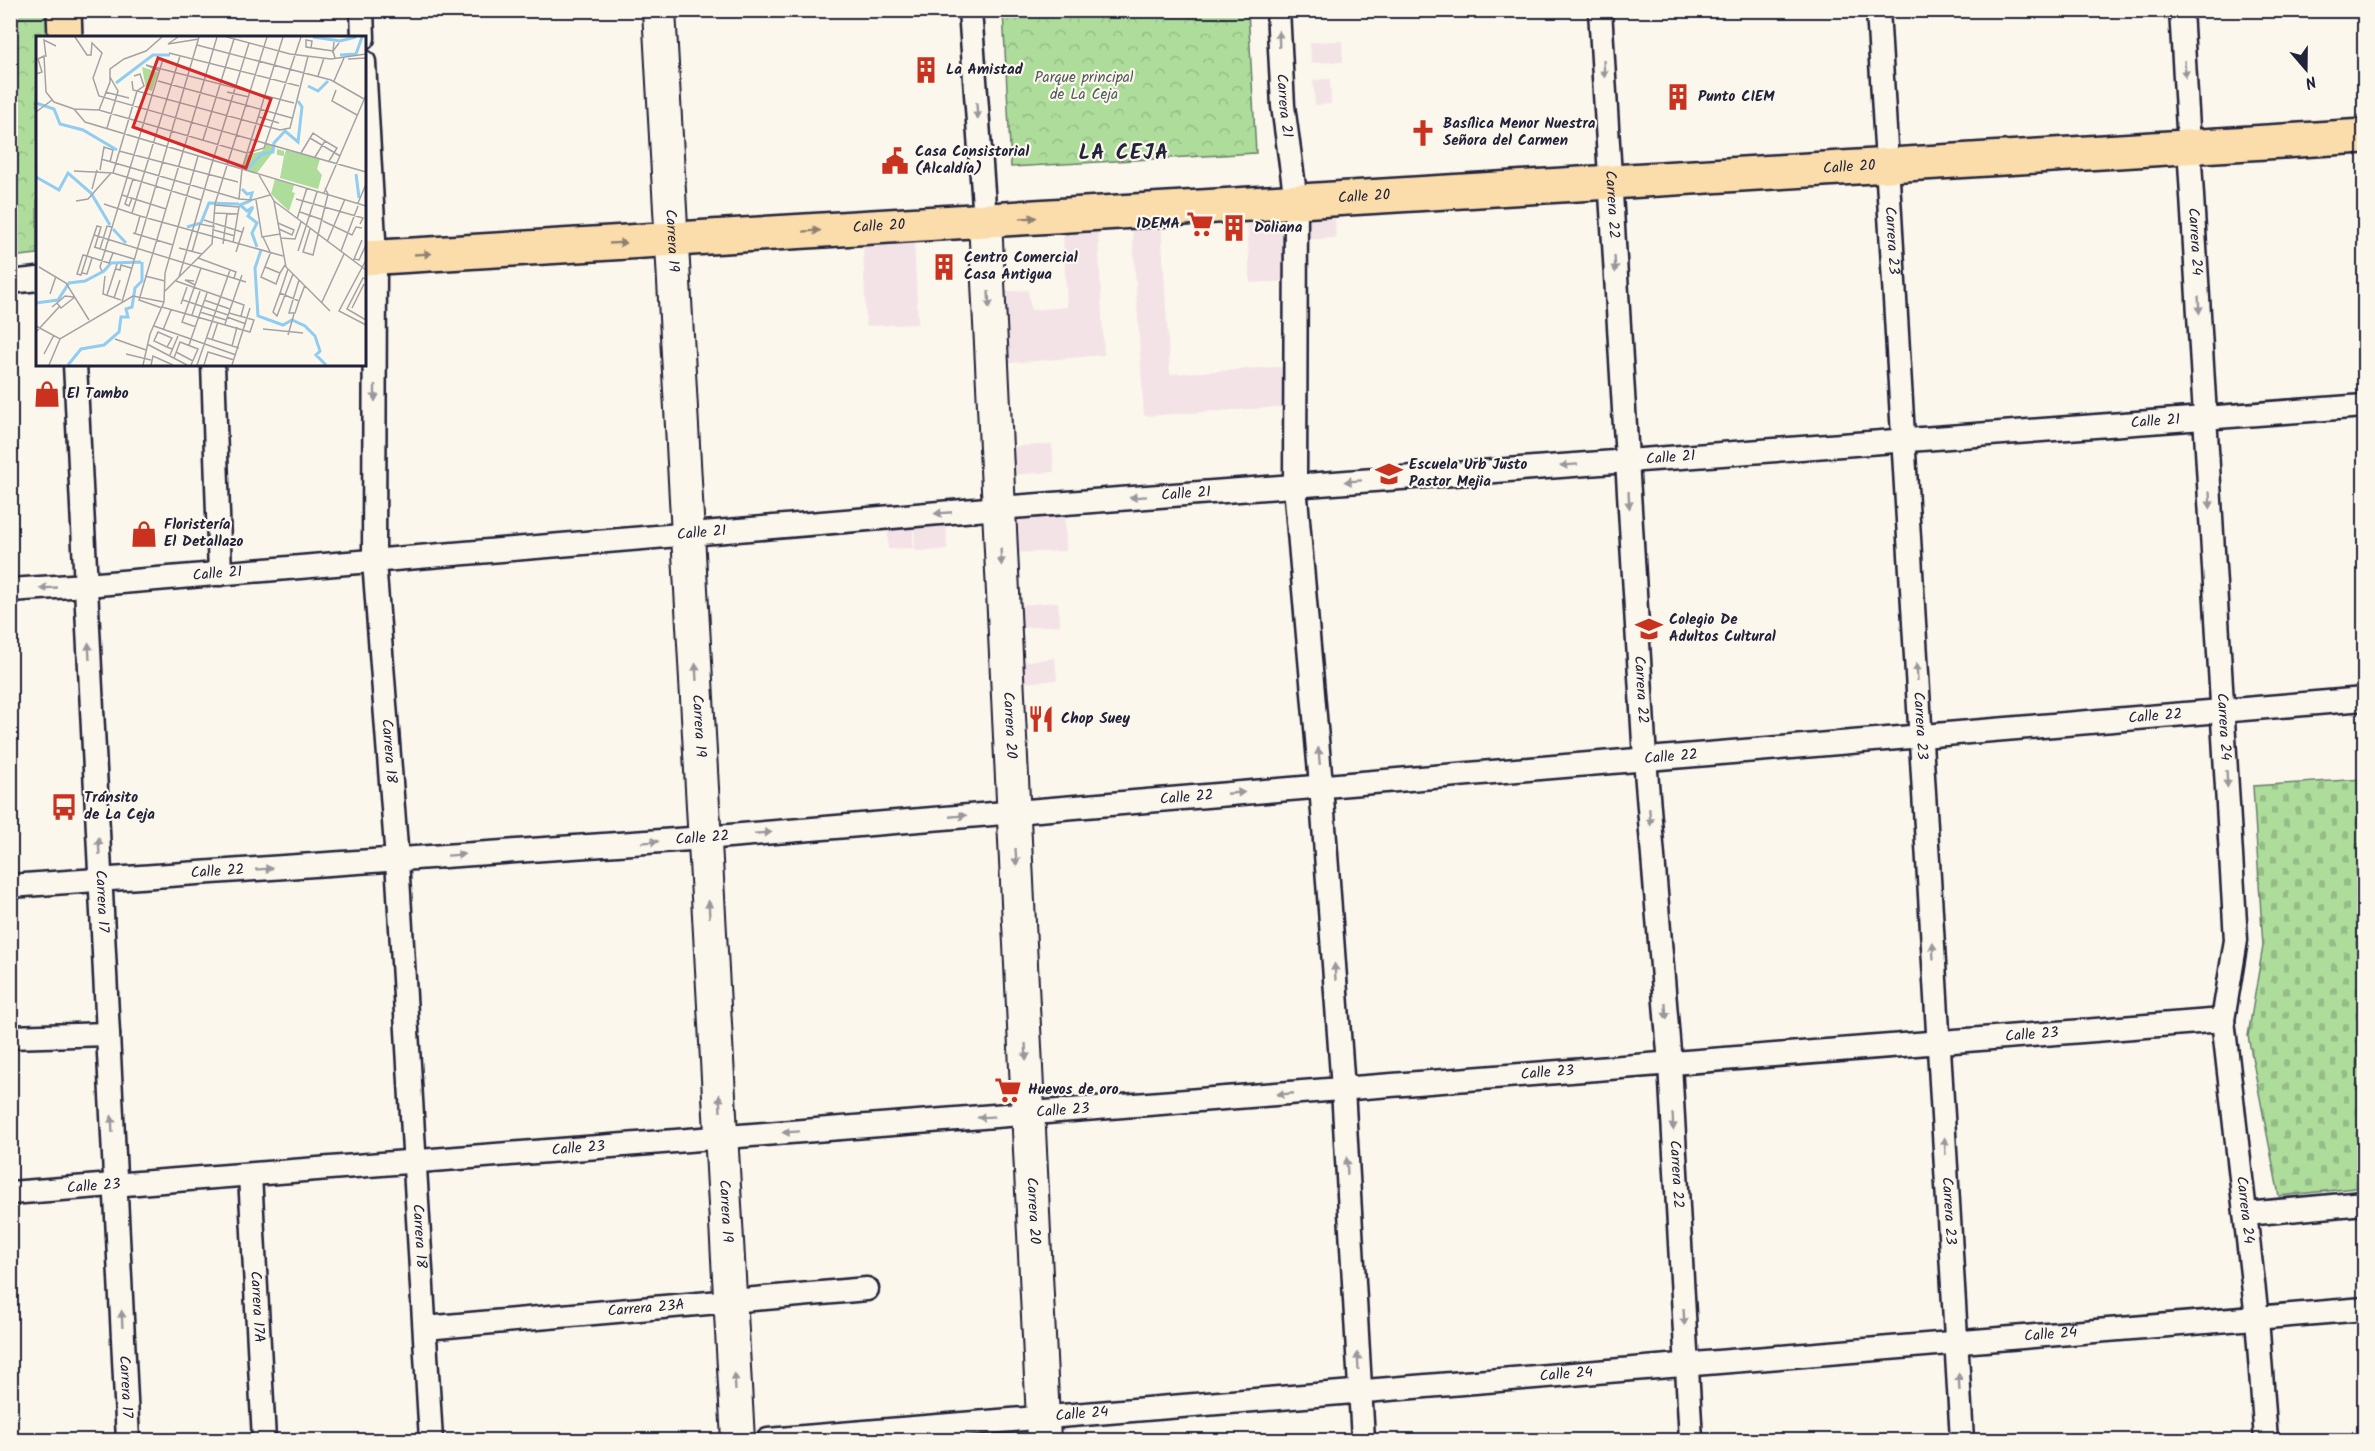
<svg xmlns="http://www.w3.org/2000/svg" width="2375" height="1451" font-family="Kalam,sans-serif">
<defs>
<pattern id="cemetery-stones" width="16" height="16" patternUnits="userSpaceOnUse" patternTransform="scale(1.5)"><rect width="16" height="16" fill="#addc9b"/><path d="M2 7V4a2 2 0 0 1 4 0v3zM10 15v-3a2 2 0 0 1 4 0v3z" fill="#95bc86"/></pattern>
<pattern id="park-crowns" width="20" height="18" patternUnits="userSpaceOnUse" patternTransform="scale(1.5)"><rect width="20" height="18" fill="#addc9b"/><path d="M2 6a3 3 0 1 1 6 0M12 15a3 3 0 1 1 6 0" fill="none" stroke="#95bc86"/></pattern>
</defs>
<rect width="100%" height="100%" fill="#fbf7ec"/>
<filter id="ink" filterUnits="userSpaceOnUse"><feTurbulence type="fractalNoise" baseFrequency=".0167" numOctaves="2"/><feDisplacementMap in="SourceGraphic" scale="12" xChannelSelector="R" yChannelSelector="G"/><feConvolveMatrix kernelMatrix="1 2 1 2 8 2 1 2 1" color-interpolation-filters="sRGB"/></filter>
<g filter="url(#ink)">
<!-- built -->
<path fill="#f3e3e6" d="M1342 41 1343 62 1311 63 1310 42Z
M1330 79 1331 104 1315 105 1313 80Z
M1334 193 1336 238 1301 240 1300 195Z
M1097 214 1104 355 1000 364 994 292 1028 290 1031 310 1067 307 1062 215Z
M913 218 918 324 866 326 862 220Z
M1279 219 1285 224 1288 281 1250 283 1247 220Z
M1161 221 1170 374 1294 366 1296 406 1144 416 1132 223Z
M1052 444 1054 472 1009 475 1007 447Z
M1065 514 1066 551 1012 553 1011 515Z
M913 523V548L888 549V524Z
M946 523 947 550 915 551 914 524Z
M1058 602 1060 625 1019 628 1018 605Z
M1055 658 1057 680 1022 683 1020 662Z"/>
<!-- cemetery -->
<path fill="url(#cemetery-stones)" stroke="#687f6b" stroke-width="1.5" d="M2364 779V1187L2279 1196 2248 1036 2263 946 2253 786Z"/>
<!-- park -->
<path fill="url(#park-crowns)" stroke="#687f6b" stroke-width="1.5" d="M11 11H58V37L38 38 37 254 11 257Z
M1003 11H1248L1256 153 1011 167Z"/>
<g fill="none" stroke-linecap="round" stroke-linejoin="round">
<defs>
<g id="minor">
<path d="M362 10 363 38"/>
<path d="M970 10 985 220"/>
<path id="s1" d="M1278 10 1283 106 1296 201 1295 486 1321 785 1343 1089 1363 1440"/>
<path id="s2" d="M1600 10 1645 759 1670 1064 1691 1440"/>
<path id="s3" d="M1878 10 1962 1440"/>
<path id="s4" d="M2181 10 2236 940 2223 1020 2257 1318 2266 1440"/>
<path id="s5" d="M364 62 375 257 374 561 397 860 431 1440"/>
<path d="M10 282 38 279"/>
<path id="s6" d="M75 364 128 1440"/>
<path d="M213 364 220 574"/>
<path id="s7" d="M10 590 86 585 999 508 2364 406"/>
<path id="s8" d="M10 886 705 838 2364 699"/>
<path d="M10 1037 108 1034"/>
<path id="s9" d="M250 1175 264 1440"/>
<path id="s10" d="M10 1193 2223 1020"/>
<path d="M2246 1214 2364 1203"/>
<path id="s11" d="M425 1328 867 1289"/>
<path id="s12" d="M768 1440 2364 1309"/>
</g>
<g id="secondary">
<path id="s13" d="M659 10 738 1440"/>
<path id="s14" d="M985 220 1044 1440"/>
</g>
<g id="primary">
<path d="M64 10 65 38"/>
<path id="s15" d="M364 258 2364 136"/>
</g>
</defs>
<!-- minor casing -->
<use href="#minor" stroke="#22223b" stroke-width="27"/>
<!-- secondary casing -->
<use href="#secondary" stroke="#22223b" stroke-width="36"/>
<!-- primary casing -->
<use href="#primary" stroke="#22223b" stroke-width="38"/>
<!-- minor -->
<use href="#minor" stroke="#fbf7ec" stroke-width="22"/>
<!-- secondary -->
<use href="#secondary" stroke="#fbf7ec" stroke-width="32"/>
<!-- primary -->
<use href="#primary" stroke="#fbddab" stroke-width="33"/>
</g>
<!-- one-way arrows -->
<defs><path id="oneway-solid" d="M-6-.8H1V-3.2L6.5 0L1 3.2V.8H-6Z" transform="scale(1.5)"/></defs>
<g fill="#99979c">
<use href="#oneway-solid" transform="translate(1279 39) rotate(-92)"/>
<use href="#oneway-solid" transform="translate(1604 69) rotate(87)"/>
<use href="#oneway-solid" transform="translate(2185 69) rotate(87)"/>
<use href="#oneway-solid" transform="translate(977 111) rotate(86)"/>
<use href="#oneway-solid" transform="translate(1615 264) rotate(87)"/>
<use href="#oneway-solid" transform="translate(989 300) rotate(87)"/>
<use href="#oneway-solid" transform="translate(2199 305) rotate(87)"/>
<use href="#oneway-solid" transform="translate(375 393) rotate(90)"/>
<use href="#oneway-solid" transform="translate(1569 465) rotate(176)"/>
<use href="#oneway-solid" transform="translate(1353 481) rotate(176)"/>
<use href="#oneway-solid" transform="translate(1138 497) rotate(176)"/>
<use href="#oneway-solid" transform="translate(1629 500) rotate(87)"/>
<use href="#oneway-solid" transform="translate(2210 500) rotate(87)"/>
<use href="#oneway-solid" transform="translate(943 513) rotate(175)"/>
<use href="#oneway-solid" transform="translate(1001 557) rotate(87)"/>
<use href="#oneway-solid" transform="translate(48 588) rotate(177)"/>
<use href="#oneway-solid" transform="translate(89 651) rotate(-93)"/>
<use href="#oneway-solid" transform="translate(696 672) rotate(-93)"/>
<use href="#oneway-solid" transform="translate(1917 672) rotate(-93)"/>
<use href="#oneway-solid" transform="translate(1319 756) rotate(-95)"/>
<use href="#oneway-solid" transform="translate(2227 779) rotate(87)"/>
<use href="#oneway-solid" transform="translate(1236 793) rotate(-5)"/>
<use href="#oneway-solid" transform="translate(958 816) rotate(-5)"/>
<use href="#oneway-solid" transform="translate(1650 817) rotate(85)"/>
<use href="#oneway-solid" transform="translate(763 833) rotate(-5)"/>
<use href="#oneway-solid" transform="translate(650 842) rotate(-4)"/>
<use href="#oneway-solid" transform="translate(99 846) rotate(-93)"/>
<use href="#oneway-solid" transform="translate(456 855) rotate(-4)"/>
<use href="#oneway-solid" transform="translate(1016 857) rotate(87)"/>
<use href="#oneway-solid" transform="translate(264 869) rotate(-4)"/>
<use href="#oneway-solid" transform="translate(709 909) rotate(-93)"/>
<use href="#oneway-solid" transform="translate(1933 951) rotate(-93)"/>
<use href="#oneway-solid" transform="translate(1335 972) rotate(-94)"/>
<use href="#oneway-solid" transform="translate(1666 1011) rotate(85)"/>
<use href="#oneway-solid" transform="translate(1026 1052) rotate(87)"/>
<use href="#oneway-solid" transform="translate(1285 1094) rotate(175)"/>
<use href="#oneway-solid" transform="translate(720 1103) rotate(-93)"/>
<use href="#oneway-solid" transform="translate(986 1117) rotate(176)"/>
<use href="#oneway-solid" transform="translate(1673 1122) rotate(87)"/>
<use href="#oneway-solid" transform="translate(112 1124) rotate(-93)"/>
<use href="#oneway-solid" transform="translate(791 1132) rotate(176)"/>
<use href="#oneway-solid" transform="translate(1945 1146) rotate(-93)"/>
<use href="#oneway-solid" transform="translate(1347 1166) rotate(-93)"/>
<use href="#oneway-solid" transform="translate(1684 1317) rotate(87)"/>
<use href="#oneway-solid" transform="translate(122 1319) rotate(-93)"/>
<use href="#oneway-solid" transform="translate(1358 1361) rotate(-93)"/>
<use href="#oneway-solid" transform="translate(735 1382) rotate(-93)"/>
<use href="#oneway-solid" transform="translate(1959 1382) rotate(-93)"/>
</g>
<g fill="#8e8073">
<use href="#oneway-solid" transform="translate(1028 218) rotate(-3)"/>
<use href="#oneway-solid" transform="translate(812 231) rotate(-3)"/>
<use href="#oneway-solid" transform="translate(618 243) rotate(-3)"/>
<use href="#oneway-solid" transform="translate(423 254) rotate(-3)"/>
</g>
</g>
<!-- icons -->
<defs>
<symbol id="building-bare" viewBox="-9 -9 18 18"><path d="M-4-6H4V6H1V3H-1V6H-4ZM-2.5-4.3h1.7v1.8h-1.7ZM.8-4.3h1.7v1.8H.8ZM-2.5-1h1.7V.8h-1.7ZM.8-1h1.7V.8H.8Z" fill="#c8321e" stroke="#fbf7ec" stroke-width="2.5" paint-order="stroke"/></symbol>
<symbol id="church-bare" viewBox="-9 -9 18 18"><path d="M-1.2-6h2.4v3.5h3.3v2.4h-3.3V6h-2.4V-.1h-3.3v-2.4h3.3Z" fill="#c8321e" stroke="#fbf7ec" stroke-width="2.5" paint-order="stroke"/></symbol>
<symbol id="civic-bare" viewBox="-9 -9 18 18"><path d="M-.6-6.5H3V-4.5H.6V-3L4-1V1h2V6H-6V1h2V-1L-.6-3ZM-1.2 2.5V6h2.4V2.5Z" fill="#c8321e" stroke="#fbf7ec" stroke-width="2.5" paint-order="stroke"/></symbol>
<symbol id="supermarket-bare" viewBox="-9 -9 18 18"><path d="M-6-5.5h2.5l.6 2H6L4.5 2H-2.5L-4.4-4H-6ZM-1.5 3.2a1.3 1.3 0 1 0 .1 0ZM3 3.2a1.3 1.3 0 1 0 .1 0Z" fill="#c8321e" stroke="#fbf7ec" stroke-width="2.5" paint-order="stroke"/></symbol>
<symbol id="shop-bare" viewBox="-9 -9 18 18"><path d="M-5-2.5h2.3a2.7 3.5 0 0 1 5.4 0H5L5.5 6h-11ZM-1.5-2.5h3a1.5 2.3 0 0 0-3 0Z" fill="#c8321e" stroke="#fbf7ec" stroke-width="2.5" paint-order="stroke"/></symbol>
<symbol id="school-bare" viewBox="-9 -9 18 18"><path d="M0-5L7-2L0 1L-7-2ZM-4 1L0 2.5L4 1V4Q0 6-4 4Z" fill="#c8321e" stroke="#fbf7ec" stroke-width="2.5" paint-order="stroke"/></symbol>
<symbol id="restaurant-bare" viewBox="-9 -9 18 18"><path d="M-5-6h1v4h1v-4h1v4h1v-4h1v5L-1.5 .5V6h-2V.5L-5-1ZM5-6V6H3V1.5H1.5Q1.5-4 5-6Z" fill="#c8321e" stroke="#fbf7ec" stroke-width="2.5" paint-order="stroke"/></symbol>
<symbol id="bus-bare" viewBox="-9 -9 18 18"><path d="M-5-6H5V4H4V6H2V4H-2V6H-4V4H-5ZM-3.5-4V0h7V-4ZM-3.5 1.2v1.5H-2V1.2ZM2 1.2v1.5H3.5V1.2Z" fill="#c8321e" stroke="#fbf7ec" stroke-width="2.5" paint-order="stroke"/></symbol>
</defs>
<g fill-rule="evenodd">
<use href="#building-bare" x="907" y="51" width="38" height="38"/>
<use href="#building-bare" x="1659" y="78" width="38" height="38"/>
<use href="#church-bare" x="1404" y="114" width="38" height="38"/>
<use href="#civic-bare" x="876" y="142" width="38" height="38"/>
<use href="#supermarket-bare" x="1181" y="205" width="38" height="38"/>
<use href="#building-bare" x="1215" y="209" width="38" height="38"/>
<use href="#building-bare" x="925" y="248" width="38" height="38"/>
<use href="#shop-bare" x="28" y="375" width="38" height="38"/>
<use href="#school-bare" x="1370" y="455" width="38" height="38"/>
<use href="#shop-bare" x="125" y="515" width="38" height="38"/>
<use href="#school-bare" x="1630" y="610" width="38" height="38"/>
<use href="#restaurant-bare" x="1022" y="700" width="38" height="38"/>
<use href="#bus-bare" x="45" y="788" width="38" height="38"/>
<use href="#supermarket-bare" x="989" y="1071" width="38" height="38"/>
</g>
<g text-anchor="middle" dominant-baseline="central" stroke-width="4.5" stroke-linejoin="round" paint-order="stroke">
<!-- poi labels -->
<g font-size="15" font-weight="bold" fill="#22223b" stroke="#fbf7ec" text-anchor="start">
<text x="946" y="70">La Amistad</text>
<text x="1698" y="97">Punto CIEM</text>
<text x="1443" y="124">Basílica Menor Nuestra<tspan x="1443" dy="17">Señora del Carmen</tspan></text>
<text x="915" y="152">Casa Consistorial<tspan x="915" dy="17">(Alcaldía)</tspan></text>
<text x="1180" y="224" text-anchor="end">IDEMA</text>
<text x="1254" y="228">Doliana</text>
<text x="964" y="258">Centro Comercial<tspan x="964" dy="17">Casa Antigua</tspan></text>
<text x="67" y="394">El Tambo</text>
<text x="1409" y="465">Escuela Urb Justo<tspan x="1409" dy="17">Pastor Mejia</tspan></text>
<text x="164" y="525">Floristería<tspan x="164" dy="17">El Detallazo</tspan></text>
<text x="1669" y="620">Colegio De<tspan x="1669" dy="17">Adultos Cultural</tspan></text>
<text x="1061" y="719">Chop Suey</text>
<text x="84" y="798">Tránsito<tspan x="84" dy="17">de La Ceja</tspan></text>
<text x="1028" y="1090">Huevos de oro</text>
</g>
<!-- park labels -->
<g font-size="15" fill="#4c5a58" stroke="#fbf7ec">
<text x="1084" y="78">Parque principal<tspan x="1084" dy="17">de La Ceja</tspan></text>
</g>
<!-- street labels -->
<g font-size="15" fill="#22223b" stroke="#fbf7ec">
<text stroke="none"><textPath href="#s1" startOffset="96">Carrera 21</textPath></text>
<text stroke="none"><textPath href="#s15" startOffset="1488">Calle 20</textPath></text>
<text stroke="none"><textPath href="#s15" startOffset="1002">Calle 20</textPath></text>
<text stroke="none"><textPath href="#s2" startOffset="195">Carrera 22</textPath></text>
<text stroke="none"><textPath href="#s15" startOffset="516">Calle 20</textPath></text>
<text stroke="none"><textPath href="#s13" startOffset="231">Carrera 19</textPath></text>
<text stroke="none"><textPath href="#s3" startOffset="231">Carrera 23</textPath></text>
<text stroke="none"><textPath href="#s4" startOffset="232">Carrera 24</textPath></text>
<text stroke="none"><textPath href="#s7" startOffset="2152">Calle 21</textPath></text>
<text stroke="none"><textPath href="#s7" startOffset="1666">Calle 21</textPath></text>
<text stroke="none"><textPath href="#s7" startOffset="1180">Calle 21</textPath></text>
<text stroke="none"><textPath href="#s7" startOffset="694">Calle 21</textPath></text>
<text stroke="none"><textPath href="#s7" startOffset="208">Calle 21</textPath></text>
<text stroke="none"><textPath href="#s2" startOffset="681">Carrera 22</textPath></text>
<text stroke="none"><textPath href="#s8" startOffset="2152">Calle 22</textPath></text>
<text stroke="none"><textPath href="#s13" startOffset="717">Carrera 19</textPath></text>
<text stroke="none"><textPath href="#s14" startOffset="506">Carrera 20</textPath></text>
<text stroke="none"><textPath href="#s3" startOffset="717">Carrera 23</textPath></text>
<text stroke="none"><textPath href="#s4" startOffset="718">Carrera 24</textPath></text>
<text stroke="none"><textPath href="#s5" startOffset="690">Carrera 18</textPath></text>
<text stroke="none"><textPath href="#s8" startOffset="1666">Calle 22</textPath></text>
<text stroke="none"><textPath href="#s8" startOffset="1180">Calle 22</textPath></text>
<text stroke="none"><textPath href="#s8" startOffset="694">Calle 22</textPath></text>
<text stroke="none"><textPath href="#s8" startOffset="208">Calle 22</textPath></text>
<text stroke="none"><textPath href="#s6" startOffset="538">Carrera 17</textPath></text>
<text stroke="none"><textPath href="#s10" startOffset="2028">Calle 23</textPath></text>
<text stroke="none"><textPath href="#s10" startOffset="1542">Calle 23</textPath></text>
<text stroke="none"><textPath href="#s10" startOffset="1056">Calle 23</textPath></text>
<text stroke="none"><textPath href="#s10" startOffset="570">Calle 23</textPath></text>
<text stroke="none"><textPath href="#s2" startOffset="1167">Carrera 22</textPath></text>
<text stroke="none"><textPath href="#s10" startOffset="84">Calle 23</textPath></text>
<text stroke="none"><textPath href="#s4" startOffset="1204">Carrera 24</textPath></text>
<text stroke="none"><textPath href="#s13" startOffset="1203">Carrera 19</textPath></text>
<text stroke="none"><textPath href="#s14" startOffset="992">Carrera 20</textPath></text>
<text stroke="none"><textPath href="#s3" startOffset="1203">Carrera 23</textPath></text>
<text stroke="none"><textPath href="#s5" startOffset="1176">Carrera 18</textPath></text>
<text stroke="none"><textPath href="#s9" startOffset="132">Carrera 17A</textPath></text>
<text stroke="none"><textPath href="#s11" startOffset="222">Carrera 23A</textPath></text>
<text stroke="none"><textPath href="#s12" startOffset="1287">Calle 24</textPath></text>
<text stroke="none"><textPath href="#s12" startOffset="801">Calle 24</textPath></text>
<text stroke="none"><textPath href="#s6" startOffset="1024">Carrera 17</textPath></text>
<text stroke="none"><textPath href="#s12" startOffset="315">Calle 24</textPath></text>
</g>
<!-- district labels -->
<g font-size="21" font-weight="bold" letter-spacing="1.5" fill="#22223b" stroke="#fbf7ec">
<text x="1124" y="153">LA CEJA</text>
</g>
</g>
<!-- overview -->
<g transform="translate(36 36)">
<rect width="330" height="330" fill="#fbf7ec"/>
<path d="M106 31 122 36 116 55 110 53Z" fill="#addc9b"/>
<path d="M230 108 237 110V116L221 137 206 132 211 119 226 115ZM241 113 248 115V120L250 114 284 123 281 133 286 139 282 153 244 142 248 120 241 119ZM239 143 258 149 256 156 259 157 253 175 235 158Z" fill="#addc9b"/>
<path fill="none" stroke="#90cdf1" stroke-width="3" d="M277 1 304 5 320 1M304 19 320 18 326 1M80 47 117 19H134M272 50 282 55 292 45M0 67 18 73 24 88 47 94 81 114M211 133 226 118 237 116 238 107 249 95 262 106 266 71 262 65M320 138 323 162M0 141 23 154 32 137 55 157 74 189M206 153 211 158 216 157 214 165 204 169 211 175 217 171 212 180 221 187 216 197 221 211M151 191 165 187 173 167 203 168M77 193 90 207M225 214 219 232 222 280 247 289 256 284 269 290 279 300 284 315 280 319 290 329M0 267 22 264 33 247 49 245 68 235 75 227 105 226M32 329 45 313 68 309 83 296 85 281H92L90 273 96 271 99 252 106 245V226"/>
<path fill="none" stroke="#a4a2a5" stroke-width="1.5" d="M39 1 51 19H55L56 7 66 17 57 42 63 60 330 136M142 1 132 8 163 3M191 1 254 18 295 23 330 18M247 1 211 117 228 112 265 1M298 6 297 15 303 7M161 9 295 44 328 63M275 12 276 5 270 4V11L297 15 299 22M133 17 263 50M10 21 8 4 20 10M312 23 330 22M124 35 110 29 258 67M0 38 6 36 2 23 8 20 10 56 18 66 38 73 63 74 211 117 206 133M282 40 288 22M96 45 97 54 244 94 254 92 272 20M122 45 256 82M298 45 308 22M300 54 296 65 321 79M69 56 93 62M191 56 213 61M38 73 49 86 330 170M63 74 74 46V33L88 23 110 15 126 1M0 76 16 64M223 81 243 87M71 92 82 55 74 41M274 102 304 120M167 104 198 3M289 105 301 112 293 125M83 115 202 146M265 117 277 97 289 105 279 121M65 123 203 163 216 164 234 159M177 124 213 7M64 134 68 111 77 114 74 126M38 135 77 137 165 164M77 137 101 55 108 50 104 38 98 40M223 139 238 165 250 231 294 275M56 153 61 134M288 157 330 59M86 159 130 173M96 162 93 170 89 168 97 143M203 163 206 133M260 163 327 182 324 188M220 164 226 201 244 198M40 165 52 163 75 137M238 165 330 234M322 167 330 148M68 168 104 180M179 169 203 171 197 207M264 176 287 184M96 177 144 20M179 177 202 178M261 183 271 152M168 184 206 196M287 185 316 199 320 191 326 192M242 187 258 194 256 199 243 193M274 193 267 216 277 219 292 158 289 152M178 194 199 200M97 197 137 209M99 198 104 180 247 220M58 199 210 246M227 201 235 218M244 202 259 203 265 186M326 204 318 223 323 224 330 209M291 206 309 163M187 208 191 177M58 211 98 223M59 211 65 191 61 190 51 220 45 239 41 238 47 219 51 220 73 227 77 217M143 212 166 218M64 213 71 190 76 191M262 215 281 156M305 215 322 170M156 216 164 188 179 191M200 216 208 191M234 218 225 241 240 248 244 237M162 222 200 236 198 242M330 224 303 275 330 289M3 231 30 247 53 284M229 231 244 237 249 229M80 233 84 234 85 229 95 232M252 233 244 257 263 265 269 249M66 235 64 231 127 23M46 237 51 238 56 222M69 240 67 258 85 264M109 240 129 245M143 241 176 208 179 168 231 1M330 243 327 242 311 273 330 284M263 244 253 277H259L263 265M140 245 208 269 205 280M158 245 149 244 159 249M129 255 143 241 177 124M244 257 237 276 241 280 257 238M14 258 20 240M71 259 81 228M78 262 84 244M147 264 192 279M168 264 194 273M86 266 163 1M286 266 308 218M21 267 29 260 38 261M145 268 151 251M16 271 21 267 25 272 39 261M126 271 214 296 218 284 193 277M126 272 103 264 181 1M316 272 328 248M164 276 190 284M156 279 164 255M191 281 210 288M189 288 206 239M0 290 24 303 97 260 128 266M118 290 200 319M160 291 146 286 165 232M227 293 267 297M127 294 135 274M0 296 24 270M252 299 258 278M171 302 203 312M79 303 110 314M176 304 182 286M111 308 151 329M153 309 171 257M196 310 201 291M131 311 136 302 122 296 118 305 131 311 136 313M140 316 157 325M8 318 18 299M90 318 115 324M134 319 142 300M138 322 144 306 162 313 155 329M13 329 24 303M107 329 114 298 128 266 129 237 162 120M115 329 117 320 137 329M161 329 194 234M168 329 172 316 198 324M196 329 214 272"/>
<path fill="#d62828" fill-opacity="0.15" stroke="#d62828" stroke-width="3" d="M122 22 235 63 210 132 97 91Z"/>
<rect width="330" height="330" fill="none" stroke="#22223b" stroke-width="3"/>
</g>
<!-- margin -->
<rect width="2375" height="1451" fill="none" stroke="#fbf7ec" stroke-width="36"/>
<rect x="18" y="18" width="2339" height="1415" fill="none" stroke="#22223b" stroke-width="2" filter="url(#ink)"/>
<!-- north arrow -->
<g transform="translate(2306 69) rotate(160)" stroke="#fbf7ec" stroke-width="4.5" paint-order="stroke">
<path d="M0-4.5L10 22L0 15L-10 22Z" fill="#22223b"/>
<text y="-9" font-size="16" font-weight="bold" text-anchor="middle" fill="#22223b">N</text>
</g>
</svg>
